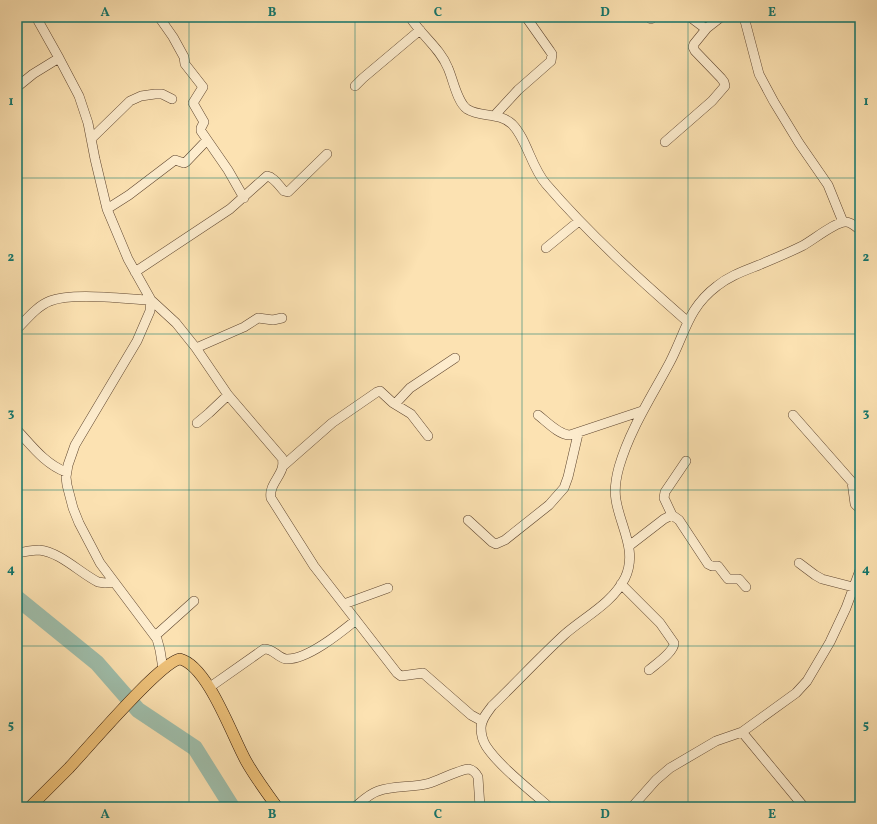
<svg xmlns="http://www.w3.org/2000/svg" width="877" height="824" font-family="Vollkorn,serif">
<rect width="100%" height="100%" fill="#fce2b2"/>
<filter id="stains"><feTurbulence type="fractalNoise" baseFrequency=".005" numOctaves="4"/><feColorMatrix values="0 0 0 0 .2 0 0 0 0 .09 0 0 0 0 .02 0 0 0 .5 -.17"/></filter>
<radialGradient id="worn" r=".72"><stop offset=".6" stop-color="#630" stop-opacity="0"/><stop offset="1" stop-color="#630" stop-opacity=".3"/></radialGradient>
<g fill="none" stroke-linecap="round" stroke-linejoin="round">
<!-- river -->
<path stroke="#9fbeab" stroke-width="16" d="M17 598 97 663 138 710 195 748 232 807"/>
<defs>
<path id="minor" d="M36 17 59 58 79 96 88 123 95 159 107 209 128 259 151 300 150 311 137 341 75 445 68 465 66 477 67 485 73 508 79 523 100 563 157 639 160 650 163 669
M159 17 173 37 184 57 185 64 203 87 193 103 204 122 201 128V131L228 170 244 198
M410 17C421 35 440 48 448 68 453 79 457 102 467 109 481 118 499 112 512 124 527 139 531 167 546 184 590 235 638 278 688 322
M690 17 706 29
M744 17 759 74 774 102 799 143 828 185 843 222
M651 19 653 17
M355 86 363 78 420 30
M17 87 33 74 59 58
M495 115 518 90 551 61 552 54 550 51 526 17
M91 139 130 101 141 96 155 94H162L172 99
M665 142 712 101 725 86 724 82 721 78 695 51 693 47 694 44 707 28 721 17
M107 209 129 195 175 160 184 163 186 162 207 140
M546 248 579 221
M135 272 230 209 267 176C274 177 279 186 284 191L288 192 327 154
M17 329C27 319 37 306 50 301 72 292 125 299 151 300L176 323 196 348 228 395 282 458C287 473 268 483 271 498L314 566 397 673 401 676 423 673 471 715 482 721
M196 348 244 327 258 318 273 320 282 318
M395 404 410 388 455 358
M538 415C547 422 559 435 570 435L642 411
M793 415 852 482 855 504 860 509
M197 423 209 413 228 395
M17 430C32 446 45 464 66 472
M283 466 332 423 377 392 380 391 393 403 411 414 428 436
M672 515 664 498 665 492 686 461
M468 520 492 542 496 544 505 540 549 505 564 488 568 477 578 434
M629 546 664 519 672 515 679 520 708 564 712 566H718L728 579H739L746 587
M17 553C24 552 32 550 39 550 60 552 80 573 98 582L105 583 114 582
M799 563 815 575 822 579 853 587
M621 584 660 623 674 643C674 652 656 664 649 670
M344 604 388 588
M155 636 194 601
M210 687 264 649C273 648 278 658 286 659 307 660 340 633 356 620
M742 732 804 807
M355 807C362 801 369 794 378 791 394 785 413 788 430 783 439 780 461 769 469 769 473 770 476 773 478 777L480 807
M549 807C530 790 499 766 486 746 483 741 481 734 481 728 481 719 487 713 492 706 516 683 539 658 564 635 584 617 612 604 625 578 638 551 620 526 616 500 614 489 616 478 619 467 630 429 652 396 670 362 686 331 688 308 717 286 729 276 744 271 759 265 773 259 788 253 802 246 812 241 836 221 846 222 851 222 856 227 860 230
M632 807 656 780 670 768 716 741 742 732 796 693 807 681 830 642 846 608 860 570"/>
<path id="major" d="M30 807C43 794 56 781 69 768 87 749 160 662 180 659 208 666 232 736 246 761 255 777 266 792 277 807"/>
</defs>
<!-- minor casing -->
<use href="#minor" stroke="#5e452f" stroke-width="10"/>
<!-- major casing -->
<use href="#major" stroke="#291103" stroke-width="12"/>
<!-- minor -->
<use href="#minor" stroke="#fdeccd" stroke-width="9"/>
<!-- major -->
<use href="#major" stroke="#eec179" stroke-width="11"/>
</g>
<!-- grid -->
<path fill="none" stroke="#0f766e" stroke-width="1" stroke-opacity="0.55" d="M189 17V807M355 17V807M522 17V807M688 17V807M17 178H860M17 334H860M17 490H860M17 646H860"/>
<!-- margin -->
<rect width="877" height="824" fill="none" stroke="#fce2b2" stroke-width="44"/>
<rect x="22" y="22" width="833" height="780" fill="none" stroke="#0f766e" stroke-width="1.5"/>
<g font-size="13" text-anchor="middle" font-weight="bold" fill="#0f766e">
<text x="105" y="16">A</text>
<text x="272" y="16">B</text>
<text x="438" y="16">C</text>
<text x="605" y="16">D</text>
<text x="772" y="16">E</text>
<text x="11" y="105">1</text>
<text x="866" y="105">1</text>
<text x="11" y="261">2</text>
<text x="866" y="261">2</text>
<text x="11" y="417">3</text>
<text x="866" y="417">3</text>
<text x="11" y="573">4</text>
<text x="866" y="573">4</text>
<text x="11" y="729">5</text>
<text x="866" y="729">5</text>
<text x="105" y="818">A</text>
<text x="272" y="818">B</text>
<text x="438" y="818">C</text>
<text x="605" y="818">D</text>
<text x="772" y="818">E</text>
</g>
<rect width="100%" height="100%" filter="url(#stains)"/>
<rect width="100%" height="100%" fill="url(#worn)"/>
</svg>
